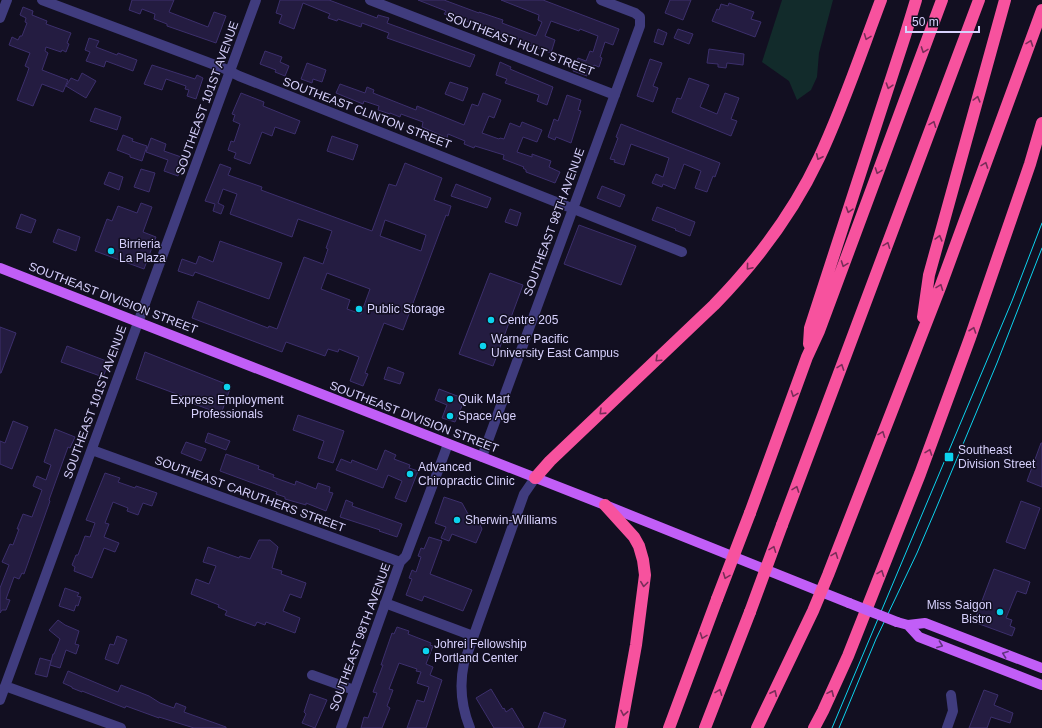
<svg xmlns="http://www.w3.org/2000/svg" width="1042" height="728" font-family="Helvetica,sans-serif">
<rect width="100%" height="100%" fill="#120f21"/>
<!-- green -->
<path fill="#122b2b" d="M782 0H833L819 53 817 77 811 90 797 100 789 81 762 62Z"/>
<!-- building -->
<path fill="#241c41" stroke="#3c2f6c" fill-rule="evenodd" d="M132 0H174L169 12 208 27 214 12 226 16 216 43 167 26V24L154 19 155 14 142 9 140 14 129 10Z
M280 0H329L377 18 378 15 389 18 387 23 475 55 470 67 387 38 389 33 362 23 361 27 338 19 337 21 328 18 330 14 303 3 294 29 279 23 282 15 276 13Z
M418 0H444L479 13V12L503 20 502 23 536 36 542 22 538 20 539 15 501 0H543L619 29 613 45 605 42 600 57 602 58 599 67 594 65 592 69 589 68 587 76 573 71 578 58 586 61 590 51 593 52 598 36 580 29 579 31 551 21 545 36 555 40 551 53 518 41 519 40 500 33 499 36 488 32 489 29 444 14 446 11Z
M670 0H691L683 20 665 13Z
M729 3 754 12 751 19 761 22 755 37 712 21 717 9 719 10 721 4 728 6Z
M23 7 33 11 32 15 47 21 46 24 71 33 67 43 69 44 66 52 62 50 61 52 46 47 45 51 48 53 42 70 68 80 63 92 42 84 33 106 17 100 27 74 29 68 25 66 30 53 9 45 12 37 18 40 20 36H22L27 23 25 22 26 18 20 15Z
M658 29 667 33 663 45 654 42Z
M678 29 693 34 689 44 674 38Z
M89 38 99 41 96 47 117 55 118 53 137 60 133 71 106 61 104 67 86 61 90 52 85 50Z
M709 49 744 54 743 65 727 63 726 68 718 67V64L707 63Z
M265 51 282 57 280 62 289 66 285 76 275 72 276 70 260 64Z
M650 59 662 63 653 86 658 88 653 102 637 96Z
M500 62 511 67 510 69 517 72 553 87 547 105 537 101 539 95 505 83 507 79 496 75Z
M307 63 326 70 322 82 313 79 312 83 301 79Z
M152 65 195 79 197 75 203 78 196 99 187 96 189 90 185 89 186 86 166 79 162 90 144 84Z
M82 73 96 81 86 98 66 86 71 78 78 81Z
M689 78 709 85 700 107 717 114 725 93 739 98 731 119 737 121 731 136 672 112 677 98 681 99Z
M450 82 468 88 463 101 445 94Z
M340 84 365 93 367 87 374 90 373 93 416 110 417 106 464 125 472 104 478 106 483 93 501 100 494 118 489 116 482 133 499 139 500 138 504 139 510 123 520 127 522 122 542 130 537 142 523 137 517 152 532 157V154L551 161 549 167 560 172 555 183 526 172V170L523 168 524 167 503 159 504 155 475 146 474 148 464 144 465 141 448 134 447 138 422 127 423 122 401 114 400 117 390 113V114L378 110 379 106 364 101 363 104 336 93Z
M241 93 264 102 263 106 300 121 295 134 275 127 272 136 262 132 250 164 234 158 236 153 228 150 231 141 234 142 240 124 233 121 235 115 232 114Z
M567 95 581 100 578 110 581 111 571 143 556 137 555 140 548 137 554 119 558 121Z
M95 108 121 117 117 130 90 121Z
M621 124 720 163 715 177 713 176 707 192 695 188 701 171 684 164 675 189 663 184 662 187 652 183 656 174 663 177 669 158 631 144 624 165 614 162 615 160 610 159 618 138 616 137Z
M123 135 133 139 132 141 147 146 142 161 130 157V155L117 150Z
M332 136 358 145 353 160 327 151Z
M151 138 166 144 164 151 184 158 178 176 164 171 168 160 146 152Z
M405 163 442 178 434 200 451 206 448 216 446 215 403 330 384 323 365 373 368 374 363 386 350 381 359 357 339 349 338 352 328 349 325 356 286 342 282 352 192 318 198 301 268 328 269 326 277 329 304 257 323 264 328 249 326 248 332 231 298 219 292 237 230 214 237 194 223 189 218 203 224 206 221 214 213 211 215 204 205 201 220 164 231 168 228 175 262 187 261 190 372 231 389 184 396 186ZM385 220 426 235 421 251 380 236ZM327 273 370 289 361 314 347 309 350 300 321 289Z
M141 169 155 173 149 192 134 187Z
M109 172 123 177 119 190 104 184Z
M456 184 491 198 487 208 451 196Z
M602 186 625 195 620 207 597 198Z
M141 203 152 207 143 232 156 237 144 269 95 251 107 219 112 221 118 206 137 213Z
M657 207 695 222 690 236 675 230 676 229 652 220Z
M510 209 521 213 517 226 505 222Z
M21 214 36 220 31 233 16 228Z
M579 225 636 246 621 285 564 264Z
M58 229 80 237 76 251 53 242Z
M220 241 282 263 269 299 195 272 193 276 178 271 182 259 196 264 199 256 213 262Z
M490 273 523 285 493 366 459 354Z
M0 327 16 333 1 373H0Z
M67 346 109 362 103 377 61 362Z
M145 352 231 386 221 414 181 399 182 396 136 379Z
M388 367 404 373 400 384 384 379Z
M439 389 465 399 455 422 442 418 447 405 435 400Z
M298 415 344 431 333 463 318 458 324 441 293 430Z
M13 421 28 427 12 469 0 464V441L5 443Z
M55 429 75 437 70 448 68 447 49 500 50 501 24 574 22 573 19 579 14 577 6 599 10 600 6 610H2L0 613V588L9 565 2 562 10 544 13 545 19 529H17L23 514 32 517 42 490 33 486 37 476 46 480 51 465 44 462Z
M208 433 230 441 226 450 205 442Z
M186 442 206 449 201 461 181 453Z
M1041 443H1042V487L1027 481Z
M385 450 396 455 394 459 410 465 409 468 418 471 406 502 395 498 402 481 388 475 383 488 336 470 341 459 351 463 352 460 377 470Z
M226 454 259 466 258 469 274 475 273 477 295 485 296 481 316 489 318 483 330 487 329 492 333 493 326 511 306 503V505L285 499V497L276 494 277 492 220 471Z
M105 473 120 478 118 482 135 488 136 486 157 493 152 506 143 503 138 515 127 511 128 508 113 502 105 523 109 524 104 537 119 543 115 552 104 548 92 578 74 571 75 567 72 565 76 555H78L85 536 90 537 95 523 86 520Z
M444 497 462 503 468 514 477 518 482 529 476 543 452 534 449 541 441 538 446 527 435 523Z
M346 500 353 503 352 506 402 524 397 537 379 531 380 530 340 517Z
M1021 501 1040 508 1025 549 1006 542Z
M429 537 442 541 430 574 472 590 463 611 424 596 422 601 406 595 412 579 409 578 412 570 416 572 421 557 418 556 421 548 424 549Z
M259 540H270L278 547 272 568 282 571 281 574 306 583 301 598 290 594 283 611 300 618 295 633 266 622 265 625 257 622 255 626 225 615 227 611 218 607 219 605 191 594 196 579 209 584 216 566 203 562 208 547 239 558 240 556 250 559Z
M994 569 1030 582 1026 594 1017 591 1006 618 1012 620 1010 626 1015 628 1012 636 974 622Z
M65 588 79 593 77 596 81 597 78 606 76 605 74 611 59 606Z
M58 620 65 625 79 631 75 644 79 645 76 654 66 650 60 668 50 665 47 677 35 674 40 658 51 661 50 665 53 654H54L60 639 49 630Z
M397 627 409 631 408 634 431 643 430 645 433 646 426 664 433 667 430 675 442 680 426 728H407L417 700 424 702 429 687 417 683 421 672 416 671 417 669 399 663 389 689 393 690 387 706 390 708 382 728H361L364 717 368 718 377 693 373 692 383 665H381L392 633 394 634Z
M117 636 127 640 118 664 105 659 110 644 114 645Z
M68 671 118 692 121 685 149 696 160 703 174 708 176 703 186 707 184 712 226 727V728H194L159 717V718L126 706 125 708 82 691V692L72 688V687L63 683Z
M491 689 503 709 504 708 506 712 512 708 524 728H494L476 698Z
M984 690 998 695 994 705 1013 713 1010 723 991 717 987 728H969Z
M310 694 327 700 315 728 302 723 306 714 304 712Z
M544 712 566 720 563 728H538Z"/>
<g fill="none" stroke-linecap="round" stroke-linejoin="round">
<!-- minor -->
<path stroke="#403c7e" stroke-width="10" d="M42 0 223 68 239 76 682 252
M370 0 615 95
M0 18 7 0
M92 450 400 562
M482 457 640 26V17L635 13 601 0
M385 603 473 636
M312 675 354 690
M5 686 121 728
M0 700 256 0
M341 728 400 562 406 556 448 444
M470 728C461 706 459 686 464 663L524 494 535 478
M947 728 953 711 951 695"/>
<!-- major -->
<path stroke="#c15ef7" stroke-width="10" d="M0 268 605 505 849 603
M897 622 908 625 925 623 1042 668
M908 625 919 637 1042 685"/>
<!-- highway -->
<path stroke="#f7529e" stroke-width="12" d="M923 317 929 275 1005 0
M809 344 810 328 905 36 916 0
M535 478 550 461 714 305C756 262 793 213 819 158 843 107 861 53 881 0
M605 505 634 537 639 546 643 560 645 575 636 645 621 728
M750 513 807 357 819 331 942 0
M782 525 979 0
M669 728 717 599
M705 728 750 612
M757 728 813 611 828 575 941 285 1042 10
M814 728 823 711 848 656 920 474 970 338 1030 164 1042 123"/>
<!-- tram -->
<path stroke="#0cd3ee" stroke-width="1" d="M832 728 1012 301 1042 223
M839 728 876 639 917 553 935 511 997 363 1042 248"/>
<!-- major-bridge -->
<path stroke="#c15ef7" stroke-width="10" d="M849 603 897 622"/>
<!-- highway-bridge -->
<path stroke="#f7529e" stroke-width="12" d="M717 599 750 513
M750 612 782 525"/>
</g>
<!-- one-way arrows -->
<defs><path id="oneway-chevron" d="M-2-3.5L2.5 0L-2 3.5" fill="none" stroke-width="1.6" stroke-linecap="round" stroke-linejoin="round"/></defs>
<g stroke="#792d59">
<use href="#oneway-chevron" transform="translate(867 37) rotate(111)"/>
<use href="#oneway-chevron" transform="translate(1030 43) rotate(-70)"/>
<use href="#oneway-chevron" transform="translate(924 50) rotate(110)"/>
<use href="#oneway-chevron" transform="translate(889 86) rotate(108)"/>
<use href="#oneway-chevron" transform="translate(977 99) rotate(-75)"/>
<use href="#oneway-chevron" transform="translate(933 124) rotate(-69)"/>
<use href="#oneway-chevron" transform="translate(819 157) rotate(115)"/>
<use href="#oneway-chevron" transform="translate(985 165) rotate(-70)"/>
<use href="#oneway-chevron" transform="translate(878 171) rotate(110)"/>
<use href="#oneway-chevron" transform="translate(849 210) rotate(108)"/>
<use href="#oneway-chevron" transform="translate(939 238) rotate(-75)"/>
<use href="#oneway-chevron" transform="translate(887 245) rotate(-69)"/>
<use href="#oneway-chevron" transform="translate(844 264) rotate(110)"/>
<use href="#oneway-chevron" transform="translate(749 267) rotate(130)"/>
<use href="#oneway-chevron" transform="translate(940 287) rotate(-69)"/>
<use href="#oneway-chevron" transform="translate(973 330) rotate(-71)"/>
<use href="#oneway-chevron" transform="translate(658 359) rotate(137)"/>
<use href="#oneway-chevron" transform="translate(841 367) rotate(-70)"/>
<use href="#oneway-chevron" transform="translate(794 394) rotate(110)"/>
<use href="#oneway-chevron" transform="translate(602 412) rotate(136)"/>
<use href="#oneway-chevron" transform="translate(882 434) rotate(-69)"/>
<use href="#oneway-chevron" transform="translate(929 452) rotate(-70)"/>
<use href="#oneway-chevron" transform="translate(796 489) rotate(-70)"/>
<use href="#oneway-chevron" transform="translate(773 549) rotate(-69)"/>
<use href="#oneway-chevron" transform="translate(835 555) rotate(-69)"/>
<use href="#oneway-chevron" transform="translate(881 573) rotate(-69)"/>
<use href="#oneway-chevron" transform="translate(726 576) rotate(111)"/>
<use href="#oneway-chevron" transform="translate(644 584) rotate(97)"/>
<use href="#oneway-chevron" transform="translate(703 636) rotate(110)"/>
<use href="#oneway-chevron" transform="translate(719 692) rotate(-69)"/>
<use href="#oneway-chevron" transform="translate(774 693) rotate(-65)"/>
<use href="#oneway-chevron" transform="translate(831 693) rotate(-66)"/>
<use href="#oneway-chevron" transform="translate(624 713) rotate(101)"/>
</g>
<g stroke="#613381">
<use href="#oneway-chevron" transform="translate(940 645) rotate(21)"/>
<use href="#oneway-chevron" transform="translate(1005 654) rotate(-160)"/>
</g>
<!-- markers -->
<g fill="#0cd3ee" stroke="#120f21" stroke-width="1.5">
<circle cx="111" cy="251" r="4"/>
<circle cx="359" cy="309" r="4"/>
<circle cx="491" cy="320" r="4"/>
<circle cx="483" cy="346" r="4"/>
<circle cx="227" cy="387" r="4"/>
<circle cx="450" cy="399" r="4"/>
<circle cx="450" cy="416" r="4"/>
<rect x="944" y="452" width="10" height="10" rx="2"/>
<circle cx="410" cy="474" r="4"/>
<circle cx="457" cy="520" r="4"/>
<circle cx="1000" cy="612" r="4"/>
<circle cx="426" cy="651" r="4"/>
</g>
<g text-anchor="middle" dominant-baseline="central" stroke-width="3" stroke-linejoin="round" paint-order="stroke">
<!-- street labels -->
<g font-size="12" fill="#d7d1fd" stroke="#120f21">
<text transform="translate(520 44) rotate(21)">SOUTHEAST HULT STREET</text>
<text transform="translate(207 98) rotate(-70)">SOUTHEAST 101ST AVENUE</text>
<text transform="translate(367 113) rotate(21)">SOUTHEAST CLINTON STREET</text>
<text transform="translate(554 222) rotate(-70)">SOUTHEAST 98TH AVENUE</text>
<text transform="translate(113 298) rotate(21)">SOUTHEAST DIVISION STREET</text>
<text transform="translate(95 402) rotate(-70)">SOUTHEAST 101ST AVENUE</text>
<text transform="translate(414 417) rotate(21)">SOUTHEAST DIVISION STREET</text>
<text transform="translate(250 494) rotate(20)">SOUTHEAST CARUTHERS STREET</text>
<text transform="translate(360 637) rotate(-70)">SOUTHEAST 98TH AVENUE</text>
</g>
<!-- poi labels -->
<g font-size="12" fill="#d7d1fd" stroke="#120f21" text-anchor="start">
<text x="119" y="244">Birrieria<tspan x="119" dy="14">La Plaza</tspan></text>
<text x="367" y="309">Public Storage</text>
<text x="499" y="320">Centre 205</text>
<text x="491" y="339">Warner Pacific<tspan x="491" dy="14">University East Campus</tspan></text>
<text x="458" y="399">Quik Mart</text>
<text x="227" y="400" text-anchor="middle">Express Employment<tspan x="227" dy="14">Professionals</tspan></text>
<text x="458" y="416">Space Age</text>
<text x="958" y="450">Southeast<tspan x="958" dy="14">Division Street</tspan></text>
<text x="418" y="467">Advanced<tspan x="418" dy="14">Chiropractic Clinic</tspan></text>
<text x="465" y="520">Sherwin-Williams</text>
<text x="992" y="605" text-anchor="end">Miss Saigon<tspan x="992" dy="14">Bistro</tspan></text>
<text x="434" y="644">Johrei Fellowship<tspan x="434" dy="14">Portland Center</tspan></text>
</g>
</g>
<!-- scale -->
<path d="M906 26v6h73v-6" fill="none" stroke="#d7d1fd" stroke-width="2"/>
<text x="912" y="26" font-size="12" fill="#d7d1fd" stroke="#120f21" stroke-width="3" paint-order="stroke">50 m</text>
</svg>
